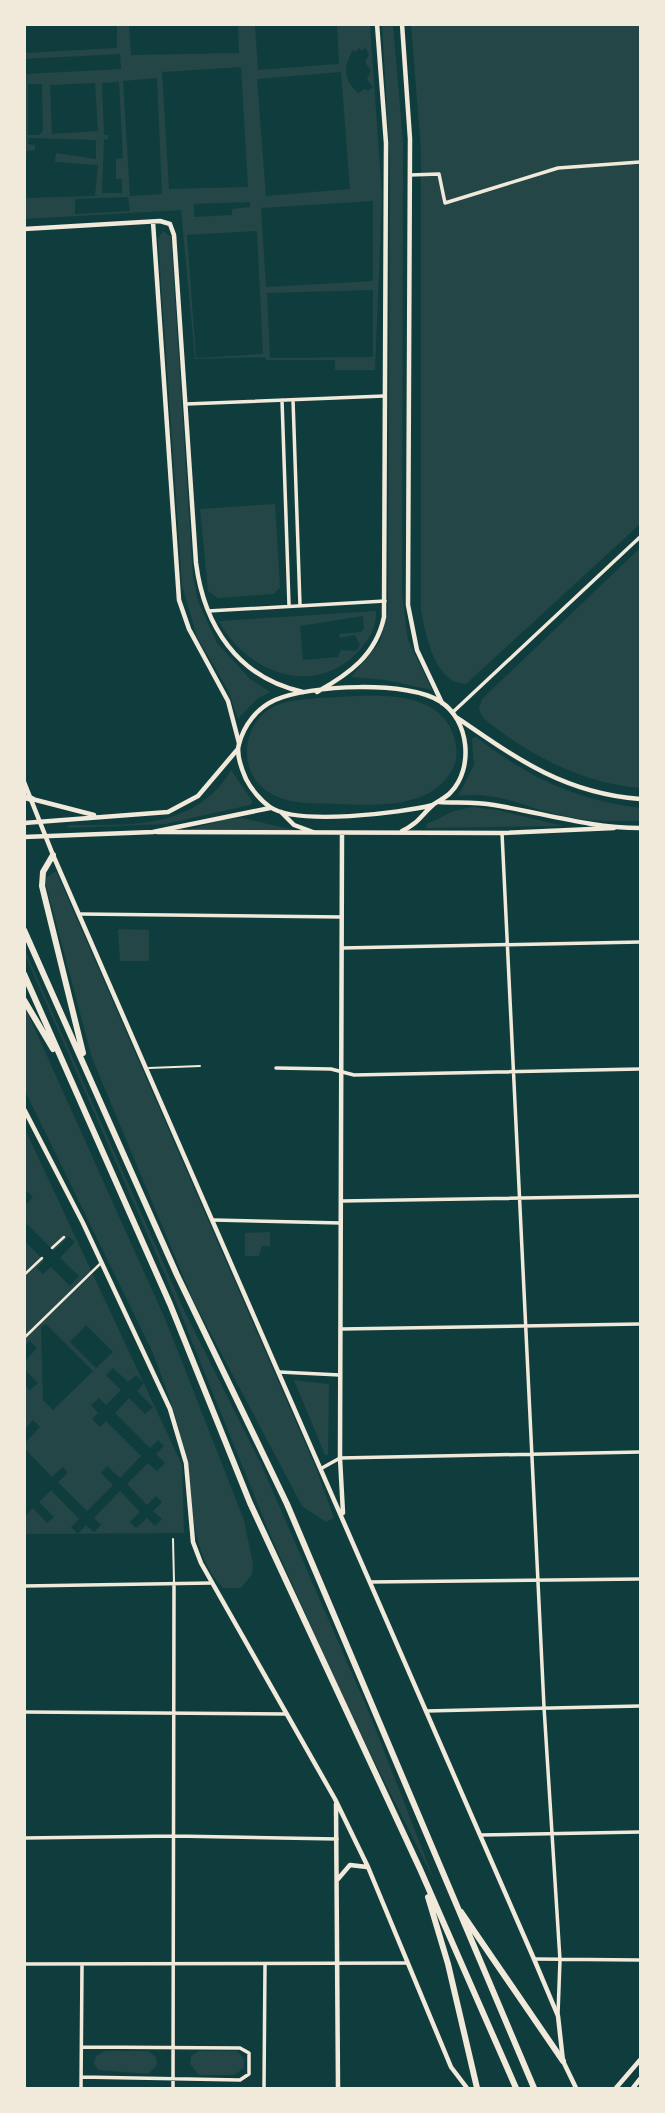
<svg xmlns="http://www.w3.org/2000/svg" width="665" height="2113" font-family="Lora,serif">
<rect width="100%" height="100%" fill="#0f3d3e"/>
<!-- green -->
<path fill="#244646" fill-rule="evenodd" d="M117 25H129L131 55 239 53 238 25H255L258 70 339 64 337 25H370L382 197 375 370H335V360H266L265 357 195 359 181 210 25 219V184L27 198 95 196 98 165 55 162 56 153 96 159V140L29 138 28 144 35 145V150L27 151 25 178V74L121 69 120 54 25 59V53L117 48ZM365 47 369 54 365 62 371 71 367 79 373 87 368 91 365 89 358 93C342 79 344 65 353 50L356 52 359 48 362 51ZM241 67 248 187 169 189 162 72ZM341 72 350 189 266 196 257 79ZM157 78 162 194 130 196 123 81ZM119 82 123 158 116 159V179H122V193H102L104 140 108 139V135H104L102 83ZM95 83 98 131 52 134 50 85ZM28 84H42L43 131 39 135H28ZM128 197 130 211 75 214V199ZM373 201V281L266 287 261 208ZM250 202V207L232 209V215L194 217V204ZM257 231 263 354 196 358 187 235ZM373 290V357L270 358 267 293Z
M382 25H393L403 142 402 594 408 640 432 690 385 680 351 677 380 642 388 612 390 162Z
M411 25H640V524L466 684C462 683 453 682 450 679 431 664 425 631 421 610V150Z
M163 231 171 237 193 576 198 601 217 643 250 679 270 692 257 699 238 719 228 690 197 637 182 585 158 239Z
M275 504 280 587 274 594 218 598 208 591 200 509Z
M640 548V788C590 784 540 761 500 731 491 724 481 719 479 708L482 699Z
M376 611C377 629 368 641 356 654 311 698 245 671 219 621ZM363 616 364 629 361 632 339 634 340 638 355 635 360 645 356 651 341 650 338 657 303 660 300 626Z
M317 698C360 697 438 683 454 737 457 748 458 758 453 768 432 810 375 805 337 804 314 803 290 805 270 793 236 773 241 723 275 706 288 700 304 700 317 698Z
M476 737C530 778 573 799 640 808V821C615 821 589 822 564 816 525 808 500 791 458 796L474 765 472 739Z
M231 770 253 802 250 805 165 824 67 828 69 825C128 825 196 830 231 770Z
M472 807 497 810 564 826 426 828 427 824 454 811Z
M242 818 298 831H185L223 820Z
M56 871 316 1468 334 1518 326 1522 302 1506 194 1302 92 1058 46 885V878Z
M118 929 149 930V961H120Z
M24 948 185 1312 260 1462 370 1715 435 1882 347 1707 269 1532 163 1270 25 955Z
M25 1007 166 1321 244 1520 253 1564 252 1574 241 1588H223C188 1553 193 1491 183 1445 176 1414 164 1383 153 1353L25 1091Z
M24 1127 182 1465 184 1533 25 1534V1516L33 1508 47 1523 54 1517 39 1502 51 1490 79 1519 71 1527 78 1534 86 1525 94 1532 101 1525 94 1518 120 1491 140 1512 130 1522 136 1528 147 1518 155 1526 162 1519 153 1511 162 1502 156 1496 147 1505 127 1484 148 1463 157 1471 165 1463 156 1454 164 1446 158 1440 150 1448 115 1413 129 1398 145 1414 153 1407 137 1391 144 1383 136 1375 128 1382 113 1368 106 1375 121 1390 106 1405 99 1398 91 1405 98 1413 92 1419 100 1427 106 1421 141 1456 120 1478 107 1466 101 1473 113 1485 87 1511 58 1482 68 1473 63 1467 52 1477 25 1449V1443L40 1427 33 1420 25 1429V1385L30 1390 38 1383 25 1370V1361L37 1348 30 1341 25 1346V1241L44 1261 37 1268 43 1274 51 1267 70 1286 79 1276 60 1258 75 1242 69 1236 54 1251 25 1222V1206L33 1197 25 1190ZM46 1324 93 1371 53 1410 43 1400 41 1327ZM86 1325 113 1352 96 1368 70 1342Z
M270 1232V1246H262L259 1256H245V1233Z
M294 1380 329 1384 328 1455H325Z
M105 2051H148L156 2057 157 2065 148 2074 98 2070 94 2063 96 2056Z
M199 2051H237L244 2059V2068L234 2075H199L190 2064 191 2056Z"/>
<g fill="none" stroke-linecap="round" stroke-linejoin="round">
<!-- service -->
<path stroke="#f1e9da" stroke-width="2" d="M149 1068 200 1066
M173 1539 174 1582"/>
<!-- pedestrian -->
<path stroke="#f1e9da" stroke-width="2.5" d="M52 1248 64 1237
M24 1275 42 1258
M24 1338 102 1262"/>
<!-- minor -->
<path stroke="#f1e9da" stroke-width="3.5" d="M410 175 439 174 445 203 558 168 640 162
M282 400 289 605
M293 400 300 605
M186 404 384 396
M208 611 385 601
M453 712 640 537
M502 833 544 1707 560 1960 558 2014
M81 914 342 917
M342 948 640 942
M276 1068 331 1069 354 1075 640 1069
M341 1201 640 1196
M213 1220 341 1223
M341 1329 640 1324
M279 1372 340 1375
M322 1468 340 1458 640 1452
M370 1582 640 1579
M24 1586 212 1583
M426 1711 640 1706
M24 1712 287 1714
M481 1835 640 1832
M24 1838 174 1836 337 1839
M534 1959 640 1960
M24 1964 407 1963
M81 2077 240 2080 249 2074V2053L240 2048 82 2047
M81 2088 82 1965
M173 2088 174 1583
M264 2088 265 1964"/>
<!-- tertiary -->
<path stroke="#f1e9da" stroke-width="4.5" d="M153 222 179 600 189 629 228 701 239 743
M24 229 160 221 170 224 174 235 196 563C204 626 238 678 303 692
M24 782 53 855 534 1959 558 2016 563 2061 576 2088
M157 832 502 833 614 828
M342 833 340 1458 343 1513
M24 1109 83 1223 170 1409 186 1463 193 1542 201 1563 335 1799 368 1867 451 2067 467 2088
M336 1804 338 2088
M338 1879 350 1865 367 1867"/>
<!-- secondary -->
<path stroke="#f1e9da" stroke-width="4.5" d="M402 24 410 139 408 605 417 650 442 703
M317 692C349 674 376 655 384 617L386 143 377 24
M456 717C517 759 564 793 640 799
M32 799 94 815
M439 802C457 803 476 802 494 805 543 813 590 828 640 828
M281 812 294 825 313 832
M24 823 168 812 198 796 237 750
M402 831C418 824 422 814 434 804 440 800 447 797 451 792 474 768 469 720 441 702 409 680 309 685 275 700 257 708 244 725 239 744 236 754 242 770 246 779 251 789 261 801 270 807 298 826 400 813 433 805
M24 837 153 832 270 808
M616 2088 640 2060
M633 2088 640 2079"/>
<!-- motorway -->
<path stroke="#f1e9da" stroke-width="6" d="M24 797 32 799
M53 855 43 872 42 886 83 1053
M24 930 177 1275 287 1504 534 2088
M24 974 170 1304 250 1503 420 1869 516 2088
M24 1000 53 1049
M428 1897 448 1964 477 2088
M461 1912 563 2061"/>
</g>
<!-- border -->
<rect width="665" height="2113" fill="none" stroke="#f1e9da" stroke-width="52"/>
</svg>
